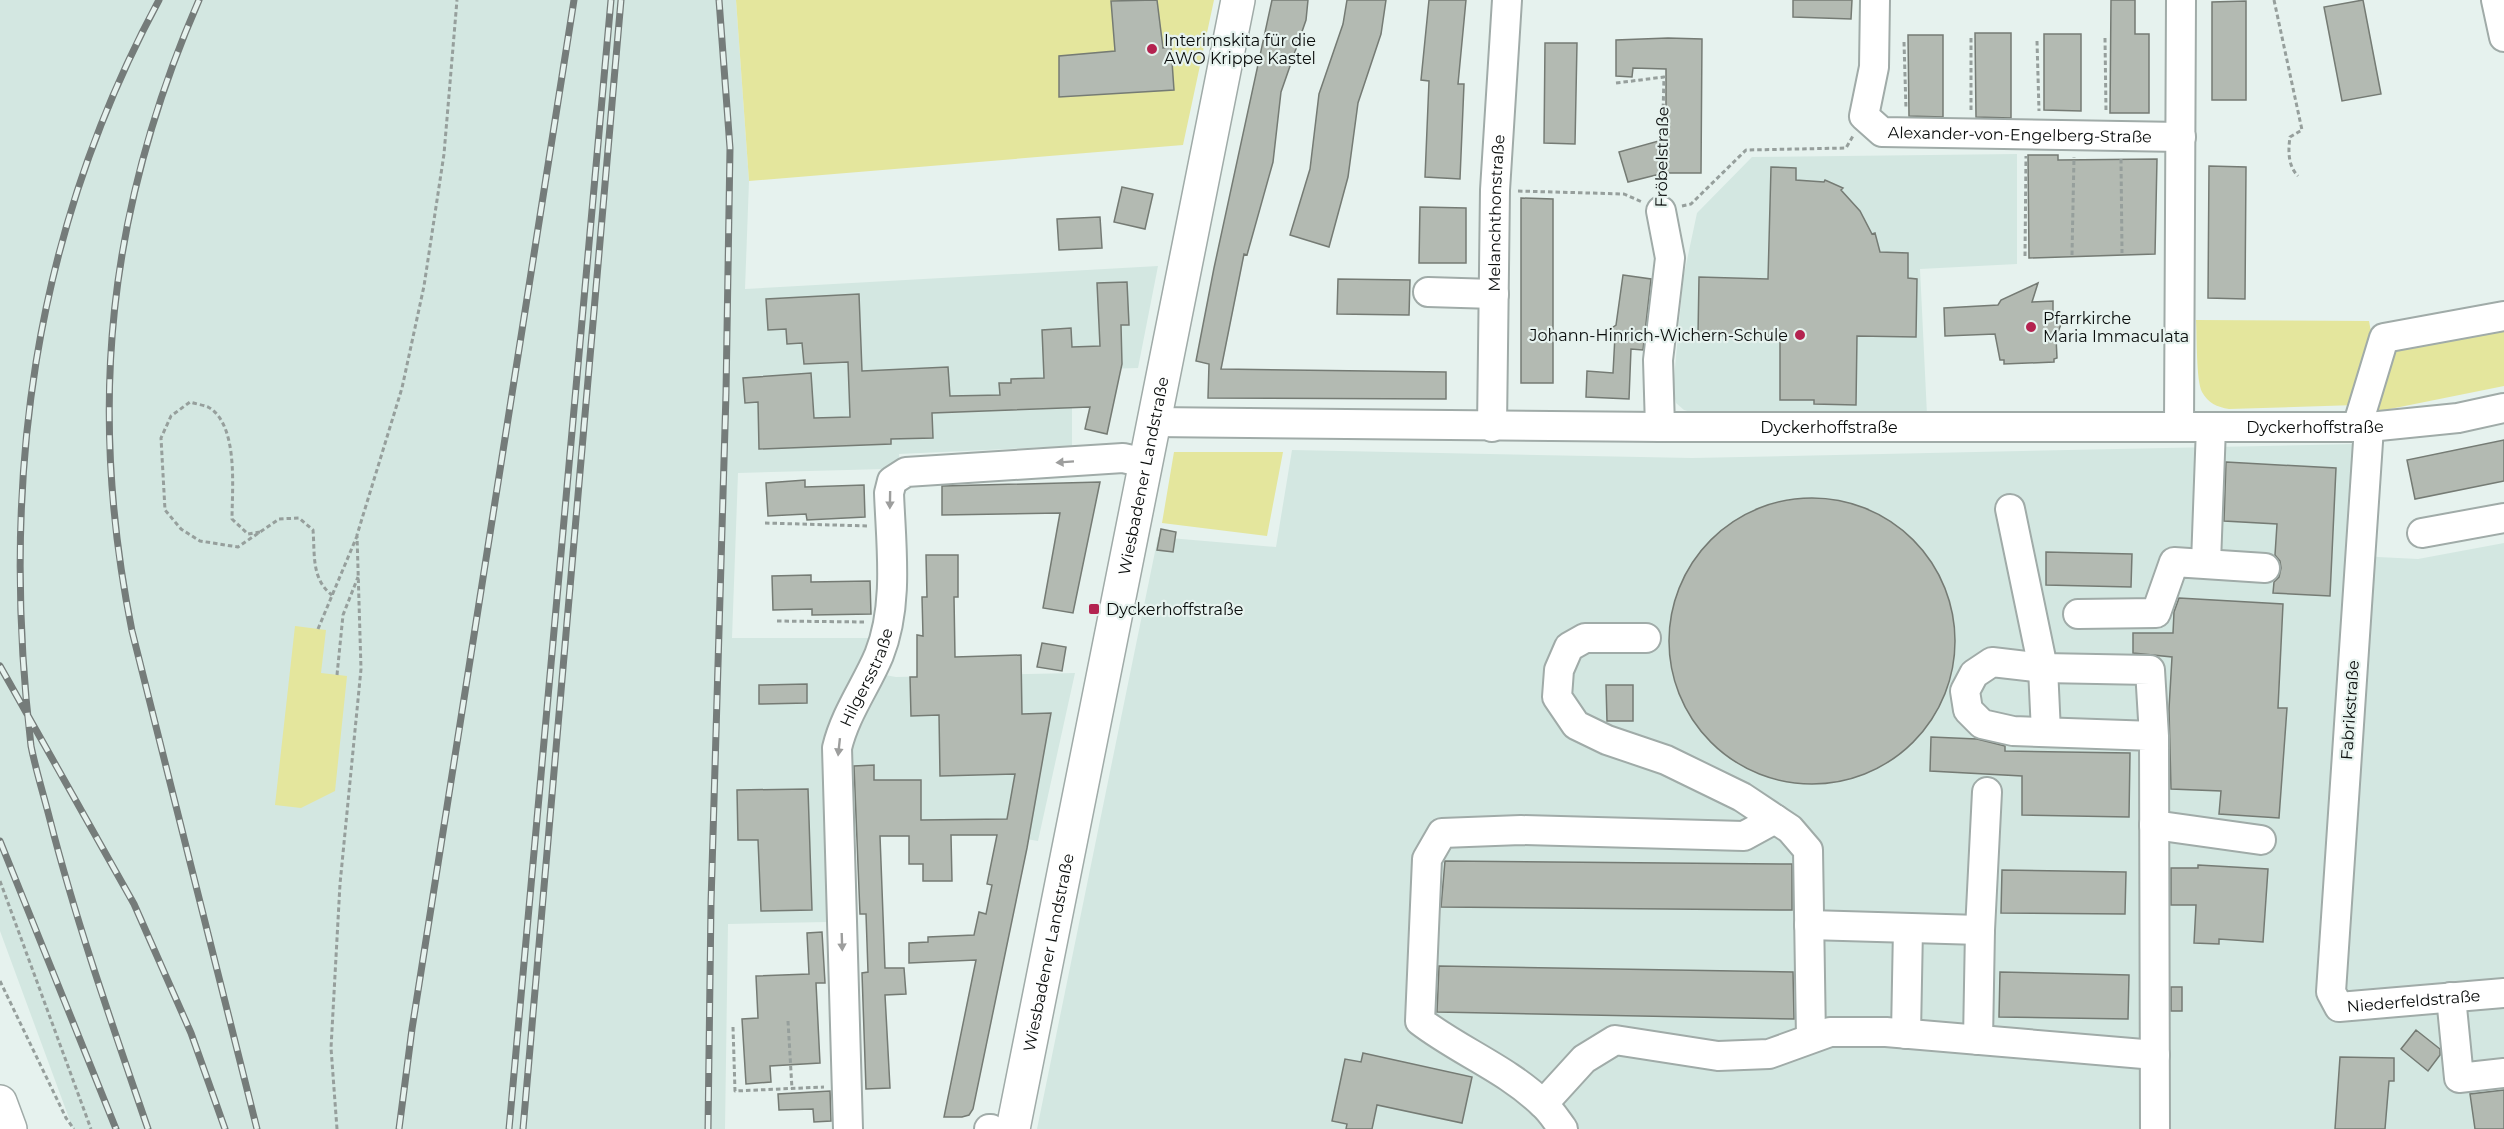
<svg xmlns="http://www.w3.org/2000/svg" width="2504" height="1129" font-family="Montserrat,sans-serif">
<rect width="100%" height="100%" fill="#e6f2ee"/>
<!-- built -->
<path fill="#d3e7e1" d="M0 0H736L749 181 745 289 1158 266 1138 368 1072 370V446L899 454 900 468 885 469 738 473 732 638H899L885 675 896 677 1075 673 1038 841 1002 835 827 838 828 922 728 924 725 1129H73L0 931Z
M2017 154V264L1920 269 1927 415 1698 414 1684 410 1676 403 1673 390 1683 279 1697 213 1752 157Z
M2357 444 2354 552 2378 557 2418 559 2504 543V1129H1037L1158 537 1276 547 1292 450 1692 458Z"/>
<!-- green -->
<path fill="#e4e69d" d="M736 0H1214L1183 145 749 181Z
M2196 320 2369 321 2374 348 2356 405 2229 409C2217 407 2208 403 2202 392 2196 381 2197 335 2196 320Z
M2504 323V386L2375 412 2365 411 2398 346Z
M1174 452H1283L1267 536 1162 523Z
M295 626 326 630 321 673 347 676 335 791 301 808 275 805Z"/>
<!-- building -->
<path fill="#b3bab2" stroke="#757b74" stroke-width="1.5" d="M1157 0 1163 48 1171 47 1174 90 1059 97V56L1115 51 1111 1Z
M1272 0H1308L1306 20 1281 92 1273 162 1247 255 1244 254 1221 369 1446 372V399L1208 398 1209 364 1196 361 1214 268Z
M1347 0H1386L1381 34 1358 103 1348 177 1329 247 1290 235 1310 169 1319 94 1343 24Z
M1429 0H1466L1458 84H1464L1460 179 1425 177 1429 81 1421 80Z
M1793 0H1852L1851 19 1793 17Z
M2111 0H2135V34H2149V113H2110Z
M2363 0 2381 94 2342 101 2324 7Z
M2246 1V100H2212V2Z
M1975 33H2011V118L1976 117Z
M2044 34H2081V111L2044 110Z
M1908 35H1943V117L1909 116Z
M1668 38 1702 39 1701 173H1664L1628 182 1619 152 1666 139V69L1633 68 1632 77 1616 76V40Z
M1545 43H1577L1575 144 1544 143Z
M2028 155H2058V160L2157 159 2155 254 2029 258Z
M2209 166 2246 167 2245 299 2208 298Z
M1771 167 1796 168V180L1824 182 1825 180 1843 188 1841 190 1860 211 1872 234 1875 233 1880 252 1908 253V278L1917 279 1916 337 1857 336 1856 405 1814 404V400H1780V337L1698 335 1699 277 1768 279Z
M1122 187 1153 194 1145 229 1114 222Z
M1521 198 1553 199V383H1521Z
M1420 207 1466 208V263H1419Z
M1100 217 1102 248 1059 250 1057 219Z
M1623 275 1651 279 1643 350 1631 349 1629 399 1586 397 1587 371 1613 373 1615 336 1609 330 1616 325Z
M1338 279 1410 280 1409 315 1337 314Z
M1127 282 1129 325H1121L1122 364 1107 434 1085 429 1090 407 932 413 933 438 891 439V444L759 449 758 402 745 403 743 378 811 373 814 418 850 417 848 362 804 364 802 343 787 344 786 329 768 330 766 299 859 294 862 371 948 367 950 396 1000 395 999 383H1011V379L1044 378 1042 330 1071 328 1072 347 1100 346 1097 283Z
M2038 283 2032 302 2053 301V312L2062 322 2056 337 2057 358 2054 359V362L2004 364V360H2000L1995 334 1945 336 1944 308 1998 305 2001 300Z
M2504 440V481L2415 499 2407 460Z
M2226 462 2336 468 2330 596 2273 593 2274 582 2279 577 2281 568 2280 561 2275 555 2277 524 2224 521Z
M805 480V487L864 485 865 517 807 520 806 514 768 516 766 483Z
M1100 482 1073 613 1043 608 1060 513 942 515V486Z
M1669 641a143 143 0 1 1 286 0a143 143 0 1 1-286 0Z
M1161 529 1176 532 1173 552 1157 550Z
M2046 552 2132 554 2131 587 2046 585Z
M926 555H958V597H954L955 657 1021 655 1022 714 1051 713 1027 848 973 1109 969 1115 962 1117H944L976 960 909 963V943L928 942V937L974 935 979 912 986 914 992 885 987 884 997 835H951L952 881H923V864H909V836H880L885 968H904L906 994 885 995 890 1088 866 1089 862 973 868 972 866 914H860L854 766 874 765V780H921V820L1007 819 1015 774 940 776 939 715 911 716 910 677H917V635L923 636 922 597H927Z
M811 575V582L870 581 871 614 812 615V609L773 610 772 576Z
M2179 598 2283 604 2278 708H2287L2279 818 2219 814 2221 791 2171 789 2169 709 2172 657 2133 653V633H2173L2174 612Z
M1042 643 1066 647 1062 671 1037 667Z
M807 684V703L759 704V685Z
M1606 685H1633V721H1607Z
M1931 737 1977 739 2005 746V751L2130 753 2129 817 2022 815V776L1930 771Z
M808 789 812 910 761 911 758 840H738L737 790Z
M1445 861 1792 864V910L1441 907Z
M2198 865 2268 869 2263 942 2219 939V944L2194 943 2196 905H2171V868H2198Z
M2002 870 2126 872 2125 914 2001 913Z
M822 932 825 983H816L820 1063 770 1066 771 1082 746 1084 742 1019 758 1018 756 976 809 974 807 933Z
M1439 966 1793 972 1794 1019 1437 1012Z
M2000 972 2129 975 2128 1019 1999 1017Z
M2171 987H2182V1011H2171Z
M2416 1030 2440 1049V1055L2428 1071 2401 1049Z
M1363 1053 1472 1077 1462 1123 1377 1105 1372 1129H1346L1347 1124 1332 1121 1345 1059 1361 1062Z
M2340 1057 2394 1058V1081H2389L2385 1129H2335Z
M2504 1090V1129H2475L2470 1094Z
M830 1091 831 1121 814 1122 813 1109 779 1110 778 1094Z"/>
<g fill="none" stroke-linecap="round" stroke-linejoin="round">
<defs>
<g id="minor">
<path id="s1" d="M1875 0 1874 67 1864 116 1882 132 2181 137"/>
<path d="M2496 0 2504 37"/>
<path d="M1428 292 1494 294"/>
<path id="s2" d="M1153 422 1660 427H2369L2458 418 2504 408"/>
<path id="s3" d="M1492 427 1495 190 1507 0"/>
<path d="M1660 427 1658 360 1670 258 1661 211"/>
<path d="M2179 427 2181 0"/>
<path d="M2357 427 2384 338 2504 316"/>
<path id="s4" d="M2369 427 2331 992 2339 1007 2504 993"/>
<path d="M2010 509 2043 668 2046 732"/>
<path d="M2422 533 2504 518"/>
<path d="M2206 563 2211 427"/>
<path d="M2078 614 2156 613 2174 562 2265 568"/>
<path d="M1646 638H1585L1569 647 1559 670 1557 697 1576 725 1607 740 1666 760 1742 797 1790 829 1808 850 1811 1038"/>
<path d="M2154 736 2013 731 1982 724 1968 710 1965 691 1974 674 1992 662 2043 668 2150 670 2154 736 2155 1129"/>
<path d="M2154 825 2261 840"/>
<path d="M1809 925 1980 930"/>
<path d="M2451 997 2459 1078 2504 1073"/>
<path d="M1906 1034 1908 928"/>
<path d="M1978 1040 1980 930 1987 792"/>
<path d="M1543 1104 1584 1059 1615 1040 1718 1056 1769 1054 1830 1032H1886L2155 1055"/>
<path id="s5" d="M848 1129 837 748C845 714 866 686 879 655 899 605 891 546 889 493L892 481 906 472 1123 458 1146 463"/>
<path d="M989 1129H991"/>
<path d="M1563 1129C1557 1121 1551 1111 1543 1104 1507 1069 1459 1051 1420 1021L1427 859 1442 833 1521 830 1744 836 1775 819"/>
</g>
<g id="major">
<path id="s6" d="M1013 1129 1238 0"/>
</g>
<path id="highway" d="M0 1102 10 1129"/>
</defs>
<!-- minor casing -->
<use href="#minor" stroke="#a0aba8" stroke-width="32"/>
<!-- major casing -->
<use href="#major" stroke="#a0aba8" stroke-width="36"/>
<!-- highway casing -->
<use href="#highway" stroke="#a0aba8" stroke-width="36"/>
<!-- path -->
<path stroke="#969f9c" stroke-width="3" stroke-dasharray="4.5 3" stroke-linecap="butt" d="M2274 0 2302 130 2290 137C2288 151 2288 166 2298 176
M1971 38V111
M2105 38 2106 112
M2037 41 2039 111
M1904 42 1906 109
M1616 83 1664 77 1661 188
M2121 159 2122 253
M1518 191 1624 194 1642 202
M1682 206 1691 204 1746 150 1846 148 1853 136
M2072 255 2074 157
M2025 256 2026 156
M765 523 868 526
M260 532 248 534 232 519C232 490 239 424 208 407 203 405 196 404 190 402L171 416 161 438 165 510 181 529 200 541 238 547 279 519 299 518 313 530C315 554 311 579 332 595
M777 621 865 622
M318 629 357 536
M337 675 343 615 358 577
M0 881 91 1129
M0 981 66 1118 74 1129
M788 1021 792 1089
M733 1027 735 1091 824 1087
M337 1129 331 1048 340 884 361 669 357 535 402 388 424 286 444 154 457 0"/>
<!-- minor -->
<use href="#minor" stroke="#fff" stroke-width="28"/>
<!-- major -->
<use href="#major" stroke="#fff" stroke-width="33"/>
<!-- highway -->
<use href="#highway" stroke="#fff" stroke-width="33"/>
<defs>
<path id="rail" d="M199 0C108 209 87 407 132 631L257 1129
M0 666 134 904 191 1033 225 1129
M0 841 116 1129
M148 1129C113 1027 77 925 50 820 44 796 36 771 31 746 0 482 33 234 159 0
M399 1129 412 1029 574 0
M509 1129 611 0
M523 1129 621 0
M708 1129 711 903 726 393 730 148 719 0"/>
</defs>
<!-- rail casing -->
<use href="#rail" stroke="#757c7a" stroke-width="7"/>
<!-- rail -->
<use href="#rail" stroke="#e6f2ee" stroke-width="4.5" stroke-dasharray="14" stroke-linecap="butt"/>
</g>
<!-- one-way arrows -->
<defs><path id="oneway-solid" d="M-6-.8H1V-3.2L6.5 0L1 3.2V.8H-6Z" transform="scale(1.5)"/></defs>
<g fill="#9d9e9d">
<use href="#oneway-solid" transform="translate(1065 462) rotate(176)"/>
<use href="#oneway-solid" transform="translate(890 500) rotate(91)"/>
<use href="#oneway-solid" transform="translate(839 747) rotate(96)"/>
<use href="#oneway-solid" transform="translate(842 942) rotate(88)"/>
</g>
<!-- markers -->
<g fill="#b42350" stroke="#e6f2ee" stroke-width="2">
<circle cx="1152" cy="49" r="6"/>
<circle cx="2031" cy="327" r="6"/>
<circle cx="1800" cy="335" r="6"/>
<rect x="1088" y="603" width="12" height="12" rx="3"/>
</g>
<g text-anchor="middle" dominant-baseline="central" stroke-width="4.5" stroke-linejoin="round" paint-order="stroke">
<!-- poi labels -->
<g font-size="16" fill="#090c0b" stroke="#e6f2ee" text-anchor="start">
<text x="1164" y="40">Interimskita für die<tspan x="1164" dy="18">AWO Krippe Kastel</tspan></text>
<text x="2043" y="318">Pfarrkirche<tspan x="2043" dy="18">Maria Immaculata</tspan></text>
<text x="1788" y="335" text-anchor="end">Johann-Hinrich-Wichern-Schule</text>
<text x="1106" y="609">Dyckerhoffstraße</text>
</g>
<!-- street labels -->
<g font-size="16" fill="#090c0b" stroke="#e6f2ee">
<text stroke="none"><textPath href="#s1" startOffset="279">Alexander-von-Engelberg-Straße</textPath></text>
<text transform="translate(1662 157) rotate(-89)">Fröbelstraße</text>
<text stroke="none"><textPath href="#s3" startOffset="214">Melanchthonstraße</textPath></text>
<text stroke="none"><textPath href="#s2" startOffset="1162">Dyckerhoffstraße</textPath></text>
<text stroke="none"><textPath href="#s2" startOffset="676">Dyckerhoffstraße</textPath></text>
<text stroke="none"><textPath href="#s6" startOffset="666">Wiesbadener Landstraße</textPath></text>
<text stroke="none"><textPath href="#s5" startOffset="458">Hilgersstraße</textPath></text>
<text transform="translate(2350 710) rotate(-86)">Fabrikstraße</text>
<text stroke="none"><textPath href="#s6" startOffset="180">Wiesbadener Landstraße</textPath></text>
<text stroke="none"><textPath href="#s4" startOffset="658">Niederfeldstraße</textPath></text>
</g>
</g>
</svg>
